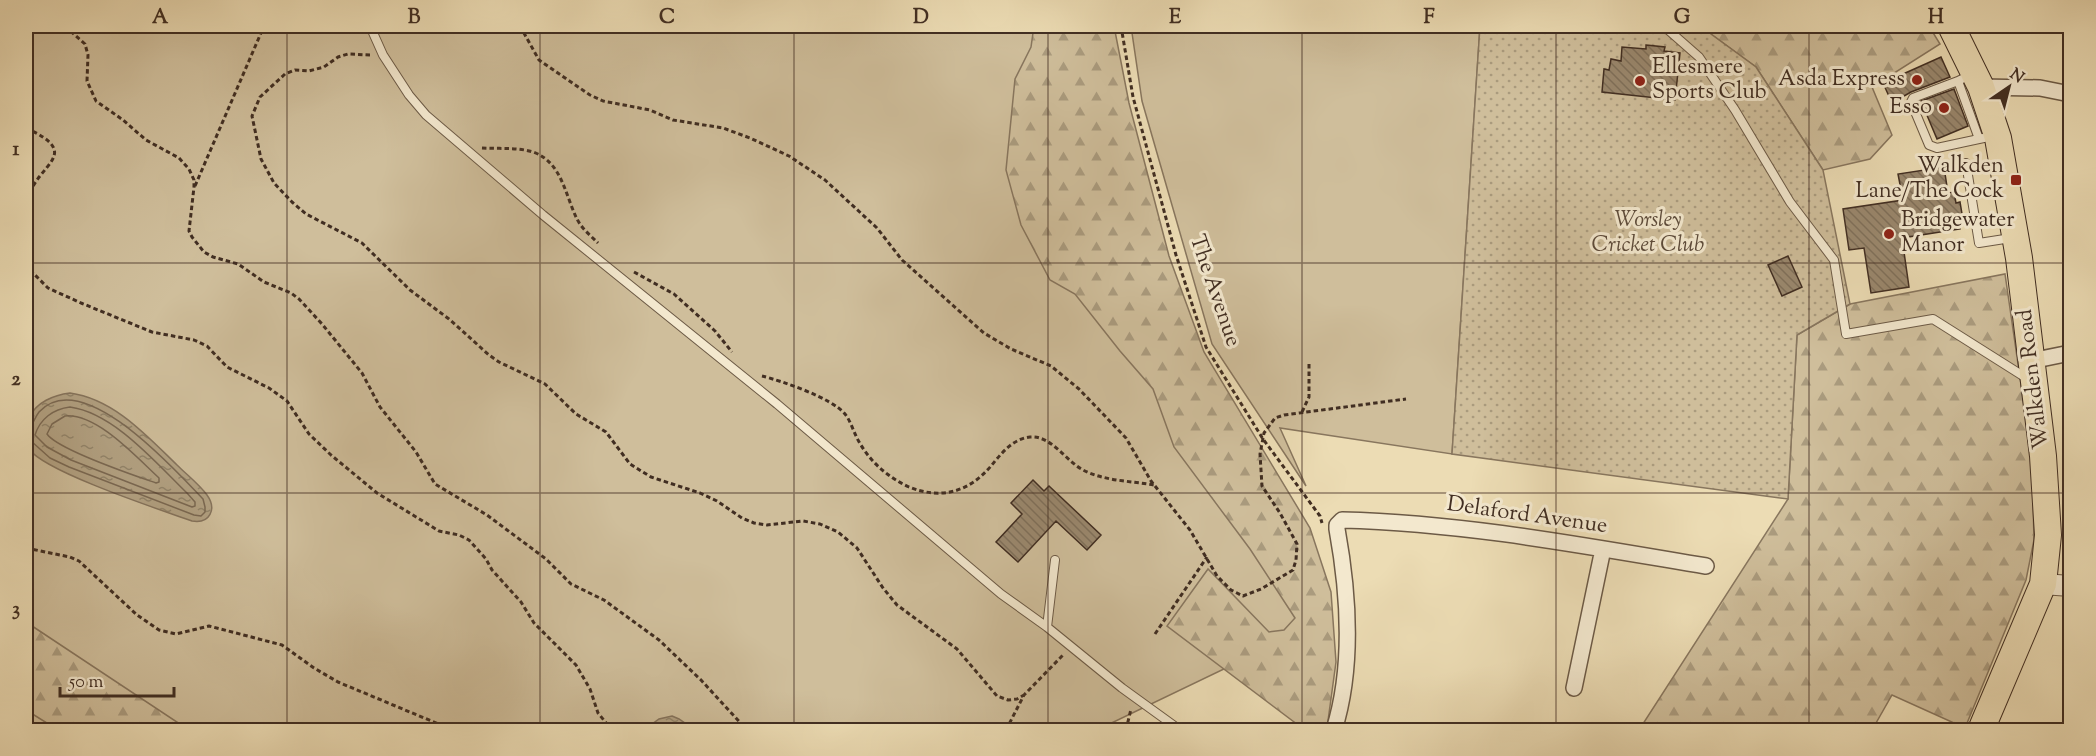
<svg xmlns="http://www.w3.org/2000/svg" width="2096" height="756" font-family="'Sorts Mill Goudy',serif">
<defs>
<pattern id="forest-firs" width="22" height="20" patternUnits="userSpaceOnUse" patternTransform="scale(1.5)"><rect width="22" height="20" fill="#cfbe9b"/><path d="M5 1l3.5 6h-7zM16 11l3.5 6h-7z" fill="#aa9b7e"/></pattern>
<pattern id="park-dots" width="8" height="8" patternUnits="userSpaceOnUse" patternTransform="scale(1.5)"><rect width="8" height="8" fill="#cfbe9b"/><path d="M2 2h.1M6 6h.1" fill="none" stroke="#aa9b7e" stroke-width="1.8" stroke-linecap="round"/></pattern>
<pattern id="water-ripples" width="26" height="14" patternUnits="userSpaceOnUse" patternTransform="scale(1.5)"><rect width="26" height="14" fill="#b2a182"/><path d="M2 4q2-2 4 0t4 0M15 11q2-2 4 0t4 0" fill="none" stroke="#92846a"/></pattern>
<pattern id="building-back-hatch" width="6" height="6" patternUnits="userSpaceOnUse" patternTransform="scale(1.5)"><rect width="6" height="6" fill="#9a886e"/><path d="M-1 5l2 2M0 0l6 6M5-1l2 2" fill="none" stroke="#7f705a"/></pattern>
</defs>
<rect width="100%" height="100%" fill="#ecdcb4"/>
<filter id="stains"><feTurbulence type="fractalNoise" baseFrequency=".00333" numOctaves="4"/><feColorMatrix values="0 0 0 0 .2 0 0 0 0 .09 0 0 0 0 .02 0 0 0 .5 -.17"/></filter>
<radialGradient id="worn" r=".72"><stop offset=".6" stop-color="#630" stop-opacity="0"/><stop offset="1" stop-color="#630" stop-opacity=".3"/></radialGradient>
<!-- grass -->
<path fill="#cfbe9b" stroke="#88765e" stroke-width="1.5" d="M26 26H1093L1125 193 1305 630 1097 730H29L26 728Z
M1131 26H1480L1452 454 1280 428 1306 486 1212 344 1142 101Z"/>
<!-- forest -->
<path fill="url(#forest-firs)" stroke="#88765e" stroke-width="1.5" d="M1034 26H1114L1129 103 1169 256 1204 352 1310 528 1331 592 1336 662 1327 728 1325 730H1301L1302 728 1167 626 1208 569 1269 632 1284 630 1295 618 1250 549 1174 447 1153 389 1120 351 1075 294 1050 280 1021 225 1006 170 1015 79 1031 47Z
M1708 26H1929L1940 44 1872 87 1892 135 1870 159 1823 170 1756 67 1711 34Z
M2005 274 2032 461 2034 540 2026 580 1965 728 1892 695 1872 730H1639L1788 499 1797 335 1850 304Z
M26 622 189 730H58L26 710Z"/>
<!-- park -->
<path fill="url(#park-dots)" stroke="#88765e" stroke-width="1.5" d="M1480 26H1708L1711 34 1756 67 1823 170 1850 304 1797 335 1788 499 1452 454Z"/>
<!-- water -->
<path fill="url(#water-ripples)" stroke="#85735c" stroke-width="1.5" d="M70 393C114 399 147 436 177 465 187 475 199 484 207 495 217 509 210 524 192 521 161 510 45 472 29 449 23 440 25 428 29 418 36 402 54 395 70 393Z
M672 716 679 719 695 730H644L659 719Z"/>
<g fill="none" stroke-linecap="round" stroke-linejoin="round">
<!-- shore -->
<path stroke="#7a6852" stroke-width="1.5" d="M70 407C114 413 156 463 187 493L195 502V506L192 507 71 460 47 447 35 435C40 419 53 409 70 407Z
M65 416C97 413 137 458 159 478V482L156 483C133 475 58 450 47 434L52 424Z
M26 426 32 424C34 421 36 416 39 412 82 365 174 469 203 499L205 507V512L201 516 194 515 69 467 50 458 31 441 26 440"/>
</g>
<!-- building -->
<path fill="url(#building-back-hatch)" stroke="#412e22" stroke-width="1.5" d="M1646 45 1665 47 1664 51 1680 53 1675 100 1602 92 1604 69 1609 70 1611 59 1621 61 1622 47 1646 49Z
M1941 57 1950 77 1911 92 1892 103 1883 83Z
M1954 89 1968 126 1937 139 1921 101Z
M1944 167 1948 193 1954 192 1956 203 1960 202 1963 220 1958 221 1960 229 1902 238 1909 287 1871 293 1864 248 1849 250 1843 209 1903 200 1898 174Z
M1788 256 1802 287 1782 296 1768 265Z
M1033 480 1044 491 1049 486 1101 535 1087 550 1056 521 1018 562 996 542 1022 514 1011 503Z"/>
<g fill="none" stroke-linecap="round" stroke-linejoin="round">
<defs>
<path id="service" d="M370 26 383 55 409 95 426 115 543 215 777 404 1001 594 1047 627
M1658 26 1666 28 1699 57 1735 110 1790 202 1834 260 1846 334 1933 319 2028 379
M1962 79 1958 81 1979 139
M1958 81 1913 98 1911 102 1929 145 1937 148 1993 136
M1966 163 1979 243 2011 238
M1055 560 1047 627 1122 688 1180 730"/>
<path id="minor" d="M1981 87 2040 88 2070 94
M2031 361 2070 353
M1574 688 1603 549
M1334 730C1354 666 1349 595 1337 529V525L1342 520C1464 523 1586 546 1706 566"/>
<path id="tertiary" d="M2043 584 2070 586"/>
<path id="trunk" d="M1951 26 1981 87 1998 138 2019 258 2043 456 2048 535 2043 584 1981 730"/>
</defs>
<!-- service casing -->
<use href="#service" stroke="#6c5a46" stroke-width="10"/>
<!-- minor casing -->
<use href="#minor" stroke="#6c5a46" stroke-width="18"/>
<!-- tertiary casing -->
<use href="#tertiary" stroke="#6c5a46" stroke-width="22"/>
<!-- trunk casing -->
<use href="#trunk" stroke="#412e22" stroke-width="28"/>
<!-- path -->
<path stroke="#412e22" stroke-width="3" stroke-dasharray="4.5 3" stroke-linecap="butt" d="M65 26 85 44 88 55 87 81 96 101 123 120 146 140 179 158 189 169 194 180V187L189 231 192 237 204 252 213 257 238 264 264 282 291 293 299 299 322 324 362 373 380 407 416 452 435 484 487 515 546 559 571 584 604 600 659 640 701 680 747 730
M520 26 539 60 590 95 603 101 650 110 673 120 723 128 750 138 789 156 825 180 877 228 902 260 984 333 1011 349 1051 366 1079 389 1126 438 1151 481 1190 530 1217 576 1231 590 1243 596 1261 589 1293 570 1296 560 1297 544 1280 513 1262 486 1260 454 1264 433 1275 418 1284 415 1406 399
M1121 26 1133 97 1176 255 1206 347 1263 439 1320 516 1322 523
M370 55 348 54 338 57 324 67 309 71 295 70 285 74 260 97 252 116 261 159 274 183 292 202 306 214 362 243 410 290 449 319 489 355 499 362 545 384 576 414 606 432 630 464 638 469 651 477 700 493 717 501 742 518 754 523 767 525 803 521 820 524 838 532 857 548 883 588 897 605 957 649 997 696 1008 700 1017 699 1024 695
M26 128C83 154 39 163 28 197 23 213 31 232 32 248 33 256 31 263 31 271L48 288 81 303 152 332 194 340 207 346 227 367 269 388 287 401 309 434 331 455 377 493 439 531 459 535 469 540 486 559 492 570 521 602 534 623 576 665 590 689 598 713 612 730
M482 148C499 149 517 147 533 152 562 162 565 195 577 219 582 229 591 236 598 243
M195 186 264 26
M634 272 674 294 715 331 732 352
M762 376C782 381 832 398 845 414 850 420 853 430 857 438 868 460 887 477 909 487 941 500 969 492 991 466 1001 454 1012 439 1030 437 1051 435 1066 461 1083 470 1104 481 1131 481 1154 485
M1302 412 1309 397V361
M26 548 70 557 79 561 137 615 159 630 176 634 209 626 282 645 314 668 338 682 453 730
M1155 634 1207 557
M1006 730 1024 695 1064 654
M1126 730 1131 709"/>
<!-- service -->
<use href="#service" stroke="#f3e8ce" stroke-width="8"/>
<!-- minor -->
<use href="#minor" stroke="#f3e8ce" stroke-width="15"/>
<!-- tertiary -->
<use href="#tertiary" stroke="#f3e8ce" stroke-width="20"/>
<!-- trunk -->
<use href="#trunk" stroke="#ecdcb4" stroke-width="26"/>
</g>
<!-- grid -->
<path fill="none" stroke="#412e22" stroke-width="1.5" stroke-opacity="0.55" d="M287 26V730M540 26V730M794 26V730M1048 26V730M1302 26V730M1556 26V730M1809 26V730M26 263H2070M26 493H2070"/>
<!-- markers -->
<g fill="#8f2418" stroke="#f3e8ce" stroke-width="2">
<circle cx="1917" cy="80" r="6"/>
<circle cx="1640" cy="81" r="6"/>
<circle cx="1944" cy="108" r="6"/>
<rect x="2010" y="174" width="12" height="12" rx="3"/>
<circle cx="1889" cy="234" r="6"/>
</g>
<g text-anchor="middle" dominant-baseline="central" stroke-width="6" stroke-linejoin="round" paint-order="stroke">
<!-- poi labels -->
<g font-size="22" fill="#412e22" stroke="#f3e8ce" text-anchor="end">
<text x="1652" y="68" text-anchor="start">Ellesmere<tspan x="1652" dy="25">Sports Club</tspan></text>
<text x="1905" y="80">Asda Express</text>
<text x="1932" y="108">Esso</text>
<text x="2004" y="167">Walkden<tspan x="2004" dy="25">Lane/The Cock</tspan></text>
<text x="1901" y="221" text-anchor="start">Bridgewater<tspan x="1901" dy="25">Manor</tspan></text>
</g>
<!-- park labels -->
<g font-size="22" font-style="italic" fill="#5d4b3a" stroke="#f3e8ce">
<text x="1648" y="221">Worsley<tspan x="1648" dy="25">Cricket Club</tspan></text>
</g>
<!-- street labels -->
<g font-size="22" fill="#412e22" stroke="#f3e8ce">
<text transform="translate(1214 291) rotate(71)">The Avenue</text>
<text transform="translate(2034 379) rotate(-97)">Walkden Road</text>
<text transform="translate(1527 516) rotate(8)">Delaford Avenue</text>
</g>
</g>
<!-- margin -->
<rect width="2096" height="756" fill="none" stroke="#ecdcb4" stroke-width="66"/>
<!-- north arrow -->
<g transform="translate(2009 87) rotate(35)" stroke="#f3e8ce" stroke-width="4.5" paint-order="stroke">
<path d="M0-4.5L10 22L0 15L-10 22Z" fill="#412e22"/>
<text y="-9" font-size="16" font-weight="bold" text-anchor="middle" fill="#412e22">N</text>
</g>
<!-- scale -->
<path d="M60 687v9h114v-9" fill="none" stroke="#412e22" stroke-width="3"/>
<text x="69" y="687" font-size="18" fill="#412e22" stroke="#f3e8ce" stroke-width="4.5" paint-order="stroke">50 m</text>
<rect x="33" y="33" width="2030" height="690" fill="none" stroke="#412e22" stroke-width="2"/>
<g font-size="20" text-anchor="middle" font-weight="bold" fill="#412e22">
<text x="160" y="23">A</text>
<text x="414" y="23">B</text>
<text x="667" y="23">C</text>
<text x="921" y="23">D</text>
<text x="1175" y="23">E</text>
<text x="1429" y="23">F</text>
<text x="1682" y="23">G</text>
<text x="1936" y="23">H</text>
<text x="16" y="155">1</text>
<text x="16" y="385">2</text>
<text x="16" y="615">3</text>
</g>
<rect width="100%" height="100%" filter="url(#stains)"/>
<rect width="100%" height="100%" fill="url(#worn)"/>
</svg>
